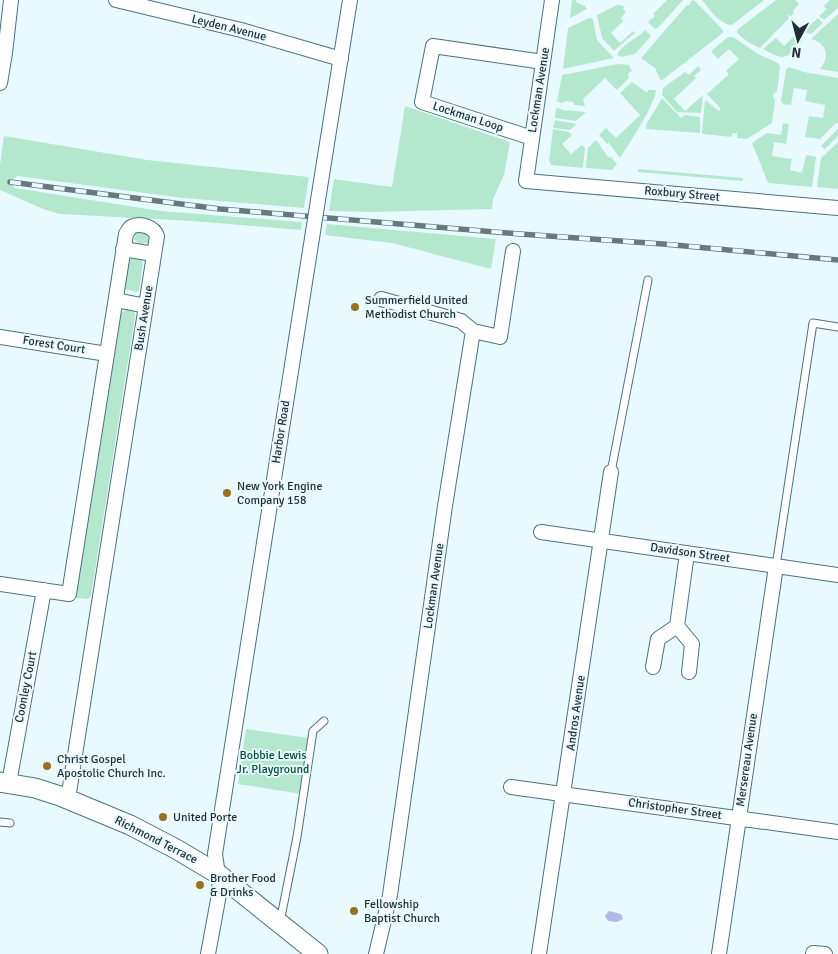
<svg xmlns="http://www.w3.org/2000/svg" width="838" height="954" font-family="Signika,sans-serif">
<rect width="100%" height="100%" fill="#e9faff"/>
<!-- green -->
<path fill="#b3e8cf" d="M572 0H576V2L585 6 587 9 570 18Z
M667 0H683L658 28 655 29 648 22 655 16 653 14Z
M692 0 695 1 723 30V33L661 81 655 68 641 58 687 5 689 6Z
M702 0H764L732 25C720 25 709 9 702 0Z
M776 0H795L799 4 793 11 794 13 760 48 748 42 737 33V30Z
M830 0H838V8L824 20 819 16 827 9 824 6Z
M617 5H621L625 7 623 9 626 12 621 18 623 21 611 33 620 43 633 31 636 34 632 35 614 51 602 38 597 15Z
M838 14V72L820 69C830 57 827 43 811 39Z
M589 18 593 19 597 40 614 58 563 69 568 28Z
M818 18 823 23 811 34 807 33 803 28 804 27 806 29Z
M645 30 651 36 635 54 622 57 617 55C624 42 636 40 645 30Z
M798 32 803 37 802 42C784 60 786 61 763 49L776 38 784 46Z
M728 37H733L758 54 778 63 780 67 777 92 773 94V97L775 100 772 123 747 139 737 138V133H732L731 137 703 134 702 133 705 100 719 111 721 109 707 94 729 74 726 71 739 59 729 49 718 59 711 51Z
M618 64 629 65 632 71 628 74 629 78 617 90 605 78 583 99 585 106 574 105V102L564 101 563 103 557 102 562 75Z
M698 66 701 70 694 76 696 78 674 99 685 111 703 95 701 113 677 112 662 95 663 88 685 72 689 75Z
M789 67 804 72 838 78V123H836L820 139 805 137 809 116 823 118 825 105 805 101 807 90 794 88 791 105 783 104 781 101 786 69Z
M632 82 646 92H648V90H656C654 107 630 142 620 158L609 143 607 144 599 135 606 128 616 138 640 115 620 93Z
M662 98 681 118 685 115 700 117V133L646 129V125Z
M405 106 510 142 504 175 493 199 492 209 372 212 329 211 334 179 392 187Z
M556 108 562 109V110L586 112 576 121 555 118Z
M555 120 577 124 570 130 553 128Z
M783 123 789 124 786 144 774 142 772 156 792 159 790 170 802 173 806 155 816 157 812 187 768 183 752 143 767 133 781 135Z
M553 129 569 132 572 135 562 144 571 154 582 145 585 148 583 168 551 165 549 161Z
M838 129V136L825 149 821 146Z
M4 136 147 160 309 177 304 208 183 198 17 176 10 182 15 188 161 211 302 222 301 230 192 221 60 214 43 209 0 190V165Z
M596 140 609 158 611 157 617 164 612 170 586 168 588 148Z
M838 142V189L817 187 821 158Z
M638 169 743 178V181L638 172Z
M327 224 496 239 491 269 392 243 325 235Z
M138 230 149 235 148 243 140 244 134 240 135 232Z
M133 257 141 259 143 263 139 291 137 292 124 289 129 261Z
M126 310H130L135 313V317L91 596 88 599 76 598 118 319 121 313Z
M246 729 309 738 301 794 238 784Z"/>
<!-- water -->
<path fill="#aeb9e9" d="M609 911 621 914 623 919 617 922 608 921 605 916Z"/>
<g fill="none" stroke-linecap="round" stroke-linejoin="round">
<defs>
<path id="lane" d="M611 472 648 280
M776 566 813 323 838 327
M0 822 10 823
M280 922 297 837 313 731 324 721"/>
<path id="street" d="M116 0 241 30 341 59
M552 0 526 181 838 208
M0 83 5 53 11 0
M532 138 422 102 433 46 543 62
M325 156 350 0
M123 249 154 254
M381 299 461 321 473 331
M116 300 146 306
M473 331 500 337 513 251
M0 337 107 354
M541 532 838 575
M687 553 677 626 692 644 689 672
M0 584 69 594 126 234C127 232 130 228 131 227 140 222 154 227 157 236L68 799
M653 667 658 639 677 626
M9 783 44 590
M511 787 838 832
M813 953 825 954
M208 954 220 889 215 854 309 257
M376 954 390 895 445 506 473 331
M539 954 611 472
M719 954 776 566"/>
<path id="secondary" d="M0 782 35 788 60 796 130 825 176 849 218 874 318 954"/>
</defs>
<!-- lane casing -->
<use href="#lane" stroke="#4c727e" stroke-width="9"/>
<!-- street casing -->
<use href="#street" stroke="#4c727e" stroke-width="16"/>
<!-- secondary casing -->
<use href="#secondary" stroke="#4c727e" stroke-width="21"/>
<!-- lane -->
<use href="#lane" stroke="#fff" stroke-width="7"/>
<!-- street -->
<use href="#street" stroke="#fff" stroke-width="14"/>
<!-- secondary -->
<use href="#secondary" stroke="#fff" stroke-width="19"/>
<defs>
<path id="rail" d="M10 182 220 209 520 234 663 244 838 260"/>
</defs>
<!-- rail casing -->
<use href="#rail" stroke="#68797e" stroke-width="5.5"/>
<!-- rail -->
<use href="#rail" stroke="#e9faff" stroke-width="4" stroke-dasharray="11" stroke-linecap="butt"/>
<defs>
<path id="street-bridge" d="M309 257 325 156"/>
</defs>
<!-- street-bridge casing -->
<use href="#street-bridge" stroke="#4c727e" stroke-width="16" stroke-linecap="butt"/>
<!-- street-bridge -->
<use href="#street-bridge" stroke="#fff" stroke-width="14"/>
</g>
<!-- markers -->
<g fill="#98711c" stroke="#e9faff" stroke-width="2">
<circle cx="355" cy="307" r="5"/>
<circle cx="227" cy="493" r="5"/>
<circle cx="47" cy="766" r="5"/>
<circle cx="163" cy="817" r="5"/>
<circle cx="200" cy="885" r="5"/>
<circle cx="354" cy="911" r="5"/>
</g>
<g text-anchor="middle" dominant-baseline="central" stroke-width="4" stroke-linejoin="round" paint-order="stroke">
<!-- street labels -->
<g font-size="12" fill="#1e2f34" stroke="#e9faff">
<text transform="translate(229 28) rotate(14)">Leyden Avenue</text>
<text transform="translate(539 90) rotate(-81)">Lockman Avenue</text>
<text transform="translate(468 117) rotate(18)">Lockman Loop</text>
<text transform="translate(682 194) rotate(5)">Roxbury Street</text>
<text transform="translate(144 318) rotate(-81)">Bush Avenue</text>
<text transform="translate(54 345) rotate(9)">Forest Court</text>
<text transform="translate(281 432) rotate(-81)">Harbor Road</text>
<text transform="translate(690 553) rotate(8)">Davidson Street</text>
<text transform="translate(434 586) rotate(-82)">Lockman Avenue</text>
<text transform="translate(26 687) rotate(-79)">Coonley Court</text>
<text transform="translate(576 713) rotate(-82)">Andros Avenue</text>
<text transform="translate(747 760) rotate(-82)">Mersereau Avenue</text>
<text transform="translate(675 809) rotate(8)">Christopher Street</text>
<text transform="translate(156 840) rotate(27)">Richmond Terrace</text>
</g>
<!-- poi labels -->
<g font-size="12" fill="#1e2f34" stroke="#e9faff" text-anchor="start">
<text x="365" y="300">Summerfield United<tspan x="365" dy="14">Methodist Church</tspan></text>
<text x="237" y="486">New York Engine<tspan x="237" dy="14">Company 158</tspan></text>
<text x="57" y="759">Christ Gospel<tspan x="57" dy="14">Apostolic Church Inc.</tspan></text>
<text x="173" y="817">United Porte</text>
<text x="210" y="878">Brother Food<tspan x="210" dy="14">&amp; Drinks</tspan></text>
<text x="364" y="904">Fellowship<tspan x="364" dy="14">Baptist Church</tspan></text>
</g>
<!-- park labels -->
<g font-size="12" fill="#014f37" stroke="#e9faff">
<text x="273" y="755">Bobbie Lewis<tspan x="273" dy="14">Jr. Playground</tspan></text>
</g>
</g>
<!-- north arrow -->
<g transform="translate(798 40) rotate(187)" stroke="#e9faff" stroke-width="4" paint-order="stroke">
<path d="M0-4L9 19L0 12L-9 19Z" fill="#1e2f34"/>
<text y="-8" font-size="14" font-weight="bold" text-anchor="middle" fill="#1e2f34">N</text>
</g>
</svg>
